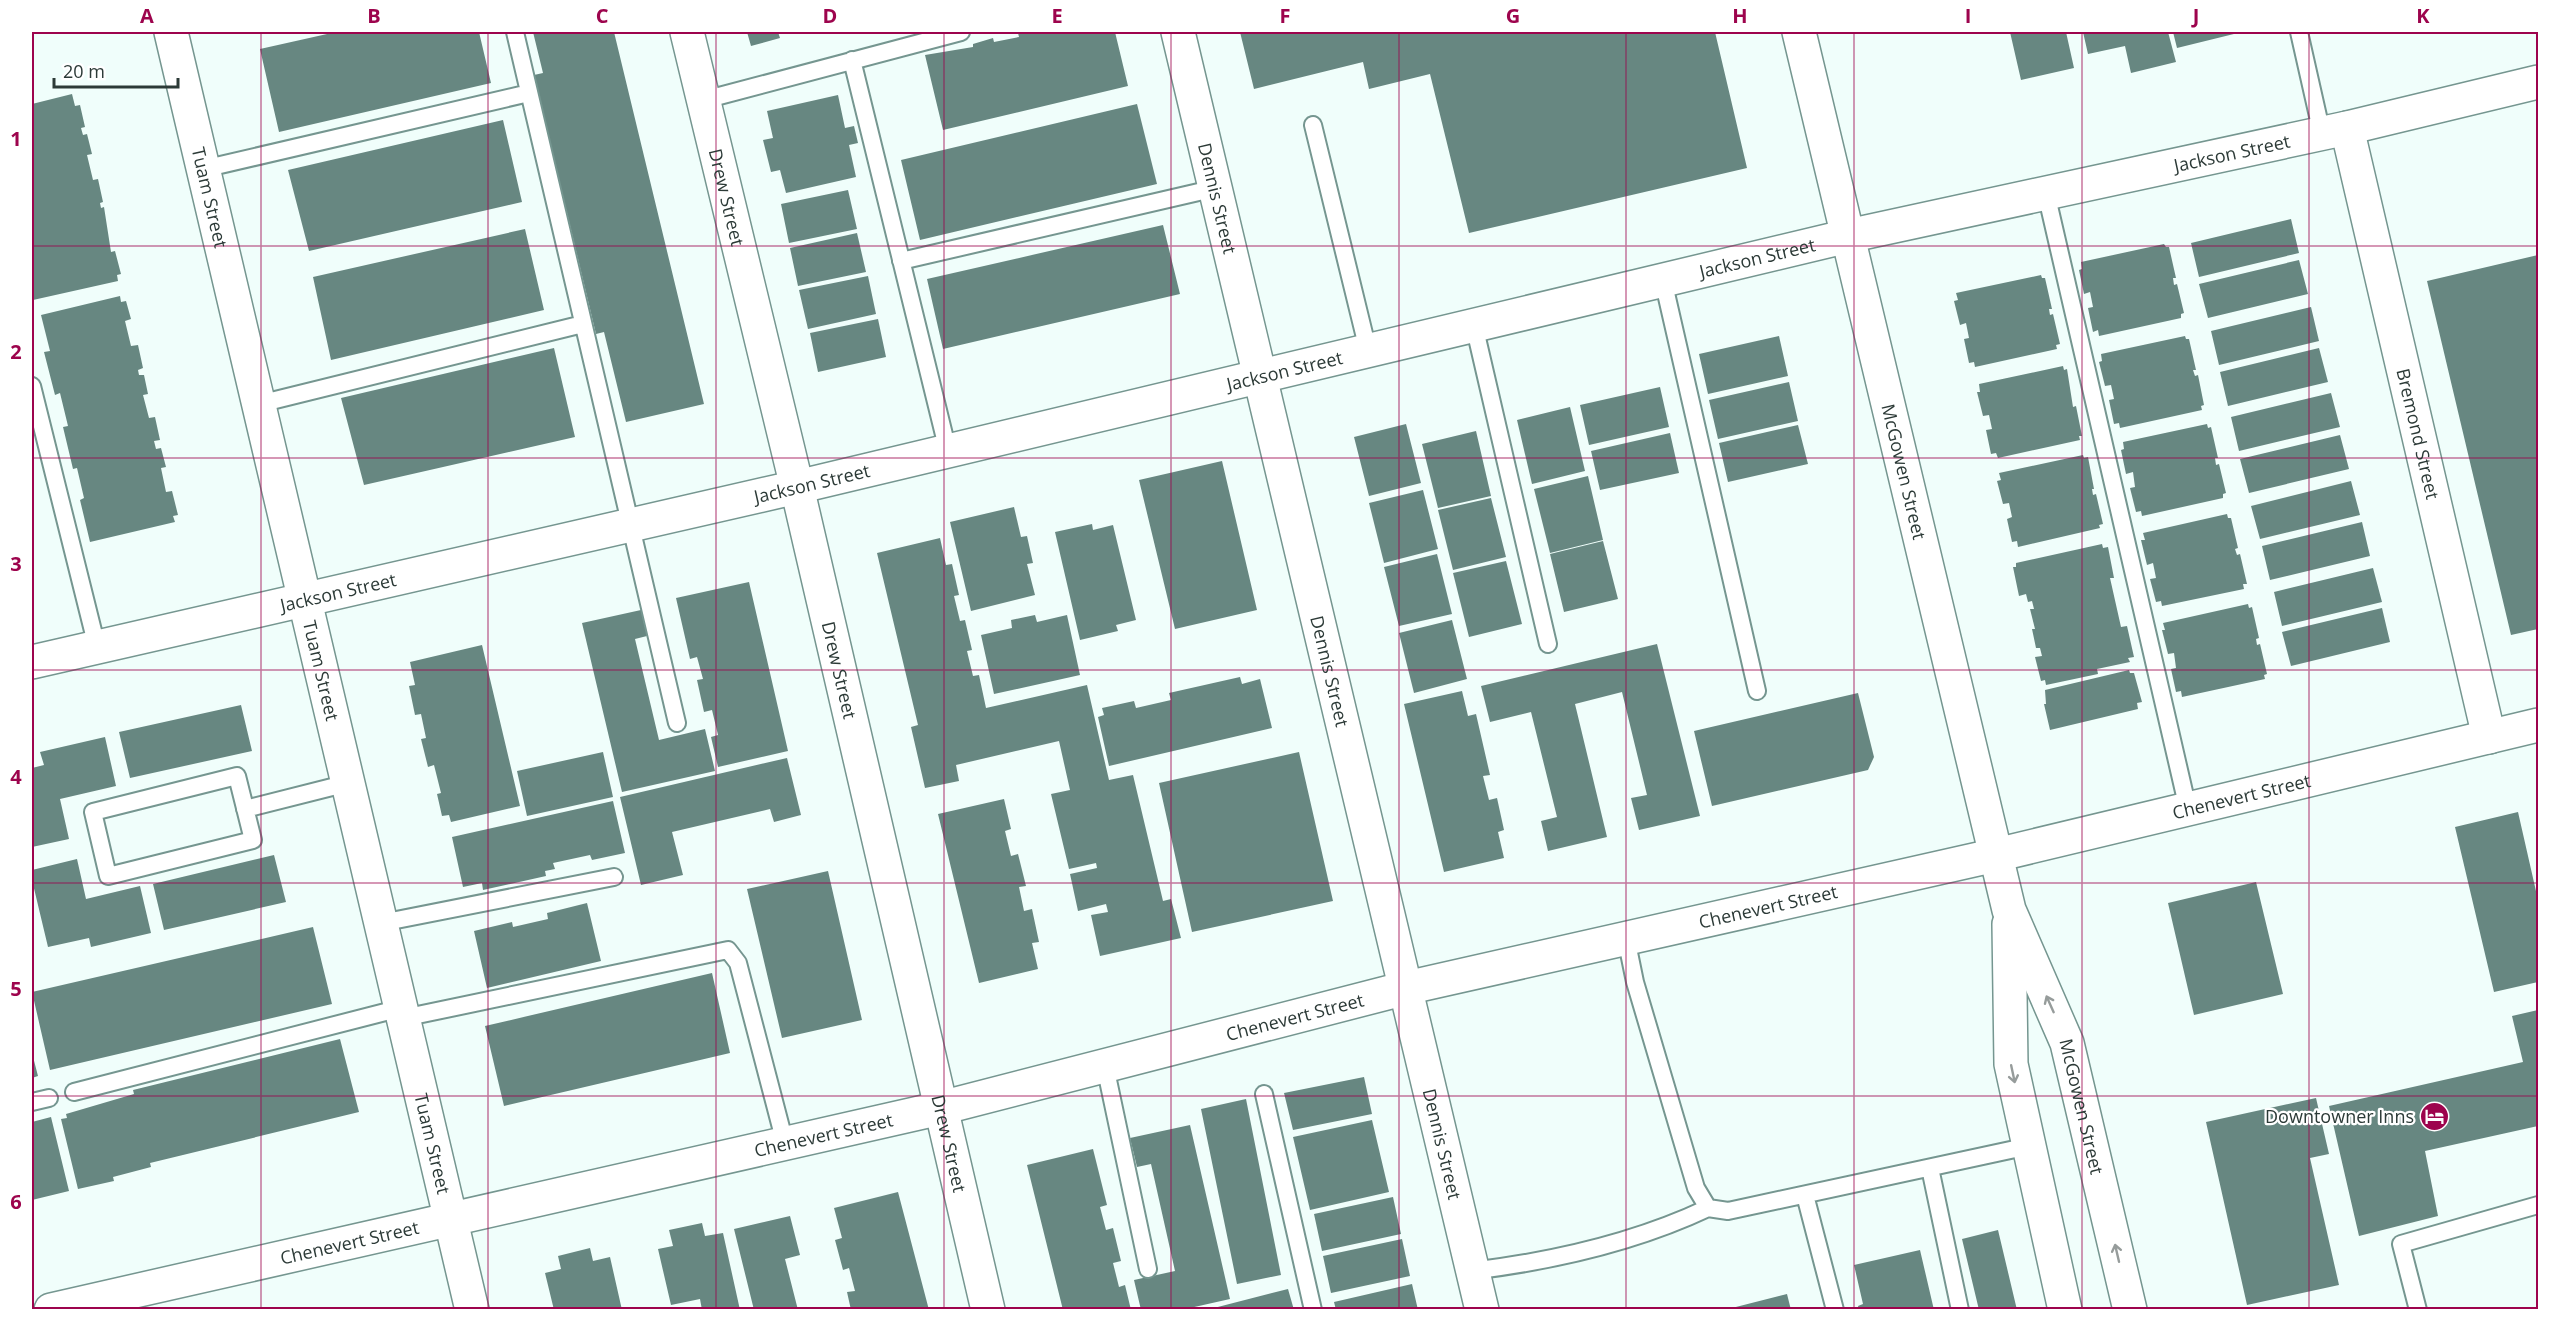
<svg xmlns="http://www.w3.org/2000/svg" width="2570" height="1341" font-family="'Open Sans',sans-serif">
<rect width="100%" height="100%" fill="#f0fefb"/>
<!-- building -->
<path fill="#678781" d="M336 32H479L491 83 279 132 260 49Z
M533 32H614L704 404 626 422 604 332 596 334 534 75 543 73Z
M747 32H778L780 38 751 46Z
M1027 32H1115L1128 86 943 130 925 55 973 47V44L993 38 994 42 1019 37 1018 33Z
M1240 32H1715L1747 168 1469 233 1430 74 1369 89 1363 62 1254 89Z
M2010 32H2066L2074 68 2021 80Z
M2083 32H2168L2176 62 2131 73 2125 46 2088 54Z
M2173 32H2242L2177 48Z
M72 94 75 106 80 105 85 127 81 128 83 135 87 134 92 154 87 155 93 180 98 179 103 202 100 203 101 208 104 207 111 252 115 251 121 274 117 275 118 281 33 300 32 104Z
M838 95 845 128 854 126 858 143 849 145 856 177 786 193 780 170 771 172 763 140 773 138 767 111Z
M1137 104 1157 184 920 240 901 160Z
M503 120 522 202 309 251 288 170Z
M848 190 857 229 789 243 781 204Z
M2291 219 2299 253 2199 277 2191 243Z
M1163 225 1180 294 943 349 927 279Z
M525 229 544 310 331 360 313 277Z
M857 233 866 272 798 286 790 248Z
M2164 244 2166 247H2169L2176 278H2173L2174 285 2177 284 2184 313 2181 314V318L2099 336 2098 330 2093 332 2088 308 2093 307 2090 292 2084 294 2079 270 2082 269 2081 262Z
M2538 255V629L2511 635 2427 281Z
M2299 260 2308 294 2208 318 2199 284Z
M2041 275 2042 278H2045L2052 309H2049L2050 315 2053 314 2060 344 2056 345 2057 349 1975 367 1974 362 1969 363 1964 339 1969 338 1966 323 1960 325 1954 301 1958 300 1956 293Z
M868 276 876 314 808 329 799 290Z
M120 296 121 302 126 301 131 319 125 321 131 346 138 345 143 368 138 370 139 375H144L148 394 143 395 149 418 155 417 160 440 154 441 156 449 161 448 166 467 161 468 166 492 172 491 178 515 173 516 175 522 90 542 80 500 84 498 77 468 73 469 63 427 68 426 60 393 55 395 44 352 50 351 41 315Z
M2311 307 2319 341 2219 365 2211 331Z
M878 319 886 357 818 372 810 333Z
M1779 336 1788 376 1708 394 1699 354Z
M2185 336 2186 339H2189L2196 370H2193L2195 376 2198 375 2204 405 2201 406 2202 410 2120 428 2119 423 2114 424 2109 400 2114 399 2111 385 2105 386 2099 362 2102 361 2101 354Z
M554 348 575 437 364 485 341 398Z
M2319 348 2328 382 2228 406 2220 372Z
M2063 366 2064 370 2067 369 2073 407 2076 406 2082 436H2079L2080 440 1998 458 1996 453 1991 454 1986 430 1992 429 1989 415 1983 416 1977 392H1980L1979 384Z
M1789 382 1798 421 1718 439 1709 400Z
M1660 387 1669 427 1589 445 1580 405Z
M2331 393 2340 427 2239 451 2231 417Z
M1570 407 1585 471 1532 484 1517 420Z
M1406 424 1421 483 1369 496 1354 437Z
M2207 424 2208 428 2211 427 2218 458H2215L2216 465 2219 464 2226 493 2223 494V498L2142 516 2141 511 2136 512 2130 488 2135 487 2133 472 2126 474 2121 450 2124 449 2123 442Z
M1798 425 1808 464 1728 482 1719 443Z
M1476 431 1491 496 1438 508 1422 444Z
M1670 433 1679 473 1600 490 1591 451Z
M2340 435 2349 469 2249 493 2240 459Z
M2083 455 2084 458 2088 457 2094 489H2092L2093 495 2096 494 2103 524 2099 525 2100 528 2018 547 2017 541 2012 542 2007 519 2012 517 2009 503 2003 504 1997 481 2001 480 1999 473Z
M1222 461 1257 610 1175 629 1139 480Z
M1588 476 1603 540 1550 553 1534 489Z
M2351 481 2360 515 2260 539 2251 506Z
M1423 490 1438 549 1384 563 1369 503Z
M1491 498 1506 557 1453 570 1438 510Z
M1014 507 1021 537 1027 536 1033 563 1027 564 1035 595 971 611 950 522Z
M2227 514 2228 518H2231L2238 548 2235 549 2237 555 2240 554 2247 584H2243L2244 589 2162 606 2161 601 2156 602 2150 579 2156 578 2153 563 2147 565 2141 540H2145L2143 533Z
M2362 522 2370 556 2270 580 2262 546Z
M1092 524 1093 530 1113 525 1136 620 1116 625 1118 631 1080 640 1055 532Z
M940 538 946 565 952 564 959 595 954 596 960 621 965 620 972 650 967 651 973 676 979 675 986 708 1087 685 1109 780 1133 775 1163 901 1171 899 1181 938 1100 956 1091 915 1108 912 1106 904 1078 911 1070 874 1097 868 1096 863 1069 869 1051 794 1070 790 1059 741 956 765 959 781 925 788 911 727 918 725 877 553Z
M1603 541 1618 599 1564 612 1550 554Z
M2102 544 2103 548 2108 547 2114 578H2110L2121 627 2127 626 2134 657 2128 658 2130 662 2097 669 2098 674 2046 685 2045 680 2041 681 2035 657 2042 656 2040 648H2036L2032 629H2035L2030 609H2034L2032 601 2028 602 2026 594 2019 596 2013 567H2016V563Z
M1437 554 1452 614 1399 626 1384 567Z
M1506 561 1522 624 1469 637 1453 573Z
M2373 568 2382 602 2282 626 2274 592Z
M749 582 788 751 718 767 711 737 718 735 712 710 704 712 697 680 703 679 697 657 690 659 676 598Z
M2248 604 2249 608 2252 607 2259 638 2256 639 2257 645 2260 644 2267 674 2264 675 2265 679 2182 697 2181 691 2176 692 2171 669 2176 668 2174 653 2168 654 2162 630H2165L2163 623Z
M2382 608 2390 642 2291 666 2282 632Z
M641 610 647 636 635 639 659 740 705 729 715 771 622 792 582 623Z
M1035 615 1037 622 1067 615 1080 675 994 694 981 635 1012 628 1011 620Z
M1452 620 1467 679 1414 693 1399 633Z
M1657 644 1700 816 1639 830 1631 798 1647 795 1622 692 1575 704 1607 837 1548 851 1541 821 1557 817 1531 712 1490 722 1481 686Z
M482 645 520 806 451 822 449 815 442 816 437 794 441 793 434 765 428 767 421 739 426 738 421 714 415 715 409 686 415 685 410 662Z
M2129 670 2130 673H2134L2142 702 2137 703 2138 709 2050 730 2044 704H2046L2045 690Z
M1240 677 1242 684 1260 679 1272 728 1109 766 1098 717 1104 715 1102 708 1134 701 1136 708 1171 700 1169 693Z
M1462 691 1468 716 1476 714 1490 775 1483 776 1489 800 1497 798 1504 830 1498 832 1504 858 1444 872 1404 704Z
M1858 693 1874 757 1868 770 1712 806 1694 731Z
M241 705 252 751 130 778 119 732Z
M105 737 116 786 60 799 69 839 32 847V768L44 765 40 752Z
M603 752 613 797 527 816 517 771Z
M1299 752 1333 901 1192 932 1159 783Z
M787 758 801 815 774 822 770 809 672 832 683 875 641 885 620 797Z
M1004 799 1011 829 1005 831 1011 856 1018 854 1026 886 1019 887 1024 911 1032 909 1039 942 1032 943 1038 969 979 983 938 814Z
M613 801 625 853 592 860 590 855 553 863 555 869 545 871 546 876 483 890 482 883 463 887 452 837Z
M2518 812 2538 900V982L2494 992 2455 827Z
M274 855 286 902 164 930 153 884Z
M77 859 86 899 140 886 151 933 91 947 89 938 48 947 32 880V870Z
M828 871 862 1020 782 1038 747 889Z
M2256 882 2283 994 2194 1015 2168 903Z
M587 903 601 961 487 988 474 931 512 922 513 927 548 919 547 913Z
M313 927 332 1004 50 1070 32 992Z
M712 973 730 1053 504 1106 485 1026Z
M2538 1010V1126L2425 1151 2438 1216 2359 1236 2329 1106 2523 1062 2512 1016Z
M340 1039 359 1112 150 1163 151 1167 113 1177 114 1181 78 1189 61 1119 67 1118 66 1114 134 1094 133 1090Z
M32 1053 38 1076 32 1078Z
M1364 1077 1372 1114 1293 1130 1284 1093Z
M2316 1098 2329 1154 2310 1158 2339 1285 2247 1305 2206 1122Z
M1246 1099 1281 1275 1237 1284 1201 1109Z
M51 1117 69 1191 32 1200V1122Z
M1372 1120 1389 1192 1310 1210 1293 1137Z
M1190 1125 1230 1299 1181 1310H1141L1134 1280 1175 1271 1151 1164 1137 1167 1130 1138Z
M1093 1149 1107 1205 1100 1207 1106 1230 1113 1228 1121 1261 1113 1263 1119 1287 1125 1285 1131 1310H1063L1027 1165Z
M898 1192 929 1310H851L847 1292 855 1291 849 1268 843 1270 835 1240 842 1238 834 1208Z
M1393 1197 1401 1234 1322 1251 1314 1214Z
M790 1216 800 1255 785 1259 798 1310H754L734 1229Z
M702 1223 705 1236 723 1233 740 1310H702L700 1299 671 1305 658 1249 673 1246 669 1230Z
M1998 1230 2017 1310H1979L1962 1239Z
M1402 1239 1410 1276 1331 1293 1323 1256Z
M590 1248 593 1261 610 1257 622 1310H554L545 1273 561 1269 558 1256Z
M1920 1250 1934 1310H1859L1858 1306 1863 1304 1854 1265Z
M1412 1284 1418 1310H1336L1334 1302Z
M1288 1289 1294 1310H1210V1309Z
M1787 1294 1791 1310H1728V1309Z"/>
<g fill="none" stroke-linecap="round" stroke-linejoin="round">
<defs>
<path id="lane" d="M515 32 677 723
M2299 32 2322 134
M852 60 948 451
M704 100 961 32
M1313 125 1368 350
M203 169 529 93
M2046 193 2188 809
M901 261 1216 188
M1663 280 1757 691
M1474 325 1548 644
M32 386 97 647
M259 404 583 324
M237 776 253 840 108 876 93 812Z
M245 809 348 783
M381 923 614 877
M1626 938 1635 982 1696 1188 1708 1208 1728 1211 2029 1146
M403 1018 728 950 738 963 785 1143
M1105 1066 1148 1269
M74 1092 401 1008
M1264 1094 1313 1310
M32 1102 49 1098
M1930 1168 1960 1310
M1805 1195 1835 1310
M1472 1271C1553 1261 1634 1243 1708 1208
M2418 1310 2401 1244 2538 1205"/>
<g id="street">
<path id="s1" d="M687 32 797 487 988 1310"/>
<path id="s2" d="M1178 32 1482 1310"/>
<path id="s3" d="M2347 128 2489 737"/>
<path id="s4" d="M32 662 797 487 1848 236 2347 128 2538 82"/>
<path id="s5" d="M51 1310 941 1108 1406 988 1996 855 2538 725"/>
</g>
<g id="secondary">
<path id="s6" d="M171 32 472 1310"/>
<path id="s7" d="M1799 32 2009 910 2067 1043 2130 1310"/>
<path d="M2009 924 2011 1064 2065 1310"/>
</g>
</defs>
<!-- lane casing -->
<use href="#lane" stroke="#759690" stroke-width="20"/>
<!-- street casing -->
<use href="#street" stroke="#759690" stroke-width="36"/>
<!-- secondary casing -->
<use href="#secondary" stroke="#759690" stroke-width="36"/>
<!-- lane -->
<use href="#lane" stroke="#fff" stroke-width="16"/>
<!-- street -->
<use href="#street" stroke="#fff" stroke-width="33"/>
<!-- secondary -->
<use href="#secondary" stroke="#fff" stroke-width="33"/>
</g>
<!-- one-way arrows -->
<defs><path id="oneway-shaft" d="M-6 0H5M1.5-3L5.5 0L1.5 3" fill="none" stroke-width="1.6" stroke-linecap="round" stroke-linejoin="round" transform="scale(1.5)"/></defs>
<g stroke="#969c9b">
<use href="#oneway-shaft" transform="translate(2050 1004) rotate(-114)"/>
<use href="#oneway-shaft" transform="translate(2013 1074) rotate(78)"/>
<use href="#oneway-shaft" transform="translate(2117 1253) rotate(-103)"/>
</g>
<!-- grid -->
<path fill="none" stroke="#9d044d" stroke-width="1.5" stroke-opacity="0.55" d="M261 32V1310M488 32V1310M716 32V1310M944 32V1310M1171 32V1310M1399 32V1310M1626 32V1310M1854 32V1310M2082 32V1310M2309 32V1310M32 246H2538M32 458H2538M32 670H2538M32 883H2538M32 1096H2538"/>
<!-- icons -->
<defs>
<symbol id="hotel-disc" viewBox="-11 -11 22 22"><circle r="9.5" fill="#9d044d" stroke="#fff"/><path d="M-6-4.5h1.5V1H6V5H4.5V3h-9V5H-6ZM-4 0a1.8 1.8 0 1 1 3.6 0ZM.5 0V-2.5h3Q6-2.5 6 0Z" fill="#fff"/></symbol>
</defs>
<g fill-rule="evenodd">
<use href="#hotel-disc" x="2418" y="1100" width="33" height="33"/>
</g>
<g text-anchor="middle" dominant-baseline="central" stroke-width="4.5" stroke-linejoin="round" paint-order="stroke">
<!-- street labels -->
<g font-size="18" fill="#2c3a37" stroke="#fff">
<text stroke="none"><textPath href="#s4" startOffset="2258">Jackson Street</textPath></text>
<text stroke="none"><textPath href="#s1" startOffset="170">Drew Street</textPath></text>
<text stroke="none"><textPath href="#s2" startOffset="171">Dennis Street</textPath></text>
<text stroke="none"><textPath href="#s6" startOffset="170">Tuam Street</textPath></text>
<text stroke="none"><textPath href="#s4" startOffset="1772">Jackson Street</textPath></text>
<text stroke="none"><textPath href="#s4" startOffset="1286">Jackson Street</textPath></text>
<text stroke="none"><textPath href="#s3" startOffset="314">Bremond Street</textPath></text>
<text stroke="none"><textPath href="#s7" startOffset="452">McGowen Street</textPath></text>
<text stroke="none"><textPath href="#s4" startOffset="800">Jackson Street</textPath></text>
<text stroke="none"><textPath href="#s4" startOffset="314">Jackson Street</textPath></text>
<text stroke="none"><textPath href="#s1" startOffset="656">Drew Street</textPath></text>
<text stroke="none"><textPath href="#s2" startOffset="657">Dennis Street</textPath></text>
<text stroke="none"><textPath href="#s6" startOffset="656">Tuam Street</textPath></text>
<text stroke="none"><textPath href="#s5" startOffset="2250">Chenevert Street</textPath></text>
<text stroke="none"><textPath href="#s5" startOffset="1764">Chenevert Street</textPath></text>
<text stroke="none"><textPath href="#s5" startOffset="1278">Chenevert Street</textPath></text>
<text stroke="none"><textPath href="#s7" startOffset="1113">McGowen Street</textPath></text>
<text stroke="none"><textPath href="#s5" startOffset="792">Chenevert Street</textPath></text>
<text stroke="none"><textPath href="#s1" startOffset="1142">Drew Street</textPath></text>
<text stroke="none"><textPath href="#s2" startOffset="1143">Dennis Street</textPath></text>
<text stroke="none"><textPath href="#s6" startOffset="1142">Tuam Street</textPath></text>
<text stroke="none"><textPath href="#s5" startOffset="306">Chenevert Street</textPath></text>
</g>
<!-- poi labels -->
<g font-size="18" fill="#2c3a37" stroke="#fff" text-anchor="end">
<text x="2414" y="1116">Downtowner Inns</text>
</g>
</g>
<!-- border -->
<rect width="2570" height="1341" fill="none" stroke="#ffffff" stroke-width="66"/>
<!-- scale -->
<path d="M54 78v9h124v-9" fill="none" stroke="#2c3a37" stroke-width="3"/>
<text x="63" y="78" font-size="18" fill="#2c3a37" stroke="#ffffff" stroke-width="4.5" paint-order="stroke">20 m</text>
<rect x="33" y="33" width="2504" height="1275" fill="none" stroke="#9d044d" stroke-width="2"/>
<g font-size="20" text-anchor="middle" font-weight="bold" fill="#9d044d">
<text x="147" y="23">A</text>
<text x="374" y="23">B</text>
<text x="602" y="23">C</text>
<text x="830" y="23">D</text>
<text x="1057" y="23">E</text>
<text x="1285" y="23">F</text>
<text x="1513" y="23">G</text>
<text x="1740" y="23">H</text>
<text x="1968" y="23">I</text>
<text x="2196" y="23">J</text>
<text x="2423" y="23">K</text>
<text x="16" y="146">1</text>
<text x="16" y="359">2</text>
<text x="16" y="571">3</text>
<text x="16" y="784">4</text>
<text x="16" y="996">5</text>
<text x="16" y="1209">6</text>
</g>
</svg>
